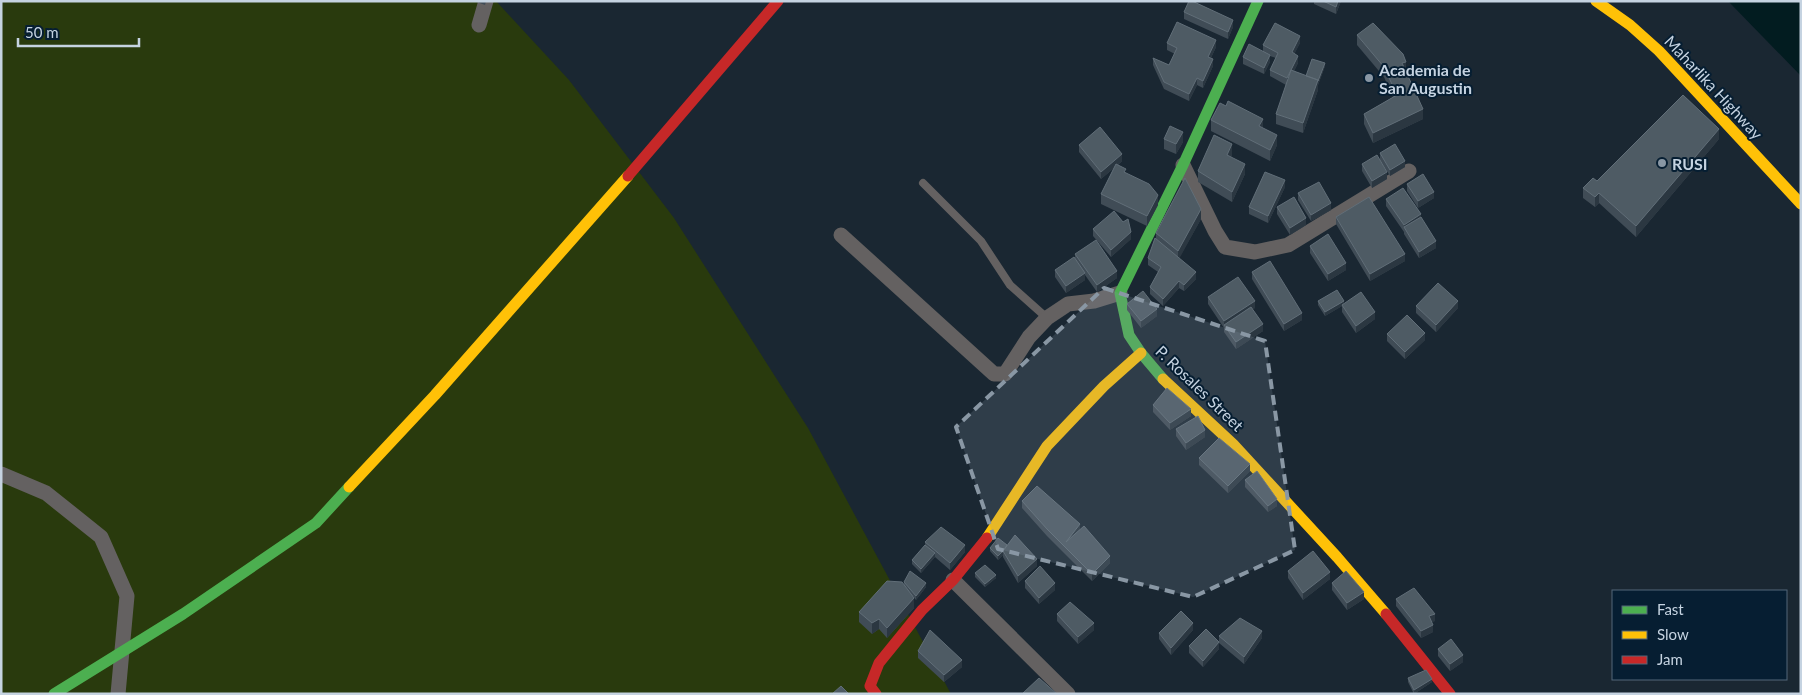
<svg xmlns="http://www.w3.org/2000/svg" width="1802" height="695" font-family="Lato,sans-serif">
<rect width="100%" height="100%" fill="#1a2732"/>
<!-- green -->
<path fill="#293a0d" d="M1 1H496L569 80 674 218 808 428 951 694H1Z"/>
<!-- water -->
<path fill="#021c20" d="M1728 1H1801V76Z"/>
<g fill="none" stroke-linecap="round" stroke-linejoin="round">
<!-- lane -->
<path stroke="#646161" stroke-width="8" d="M923 183 981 241 1010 285 1047 318"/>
<!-- street -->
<path stroke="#646161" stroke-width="15" d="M479 25 486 1
M1183 165 1215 231 1225 247 1255 252 1288 245 1409 171
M841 235 994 374H1005L1029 337 1047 318 1068 304 1094 301 1120 293
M1 474 46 493 101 537 127 596 118 694
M953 580 1068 694"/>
<!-- fast -->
<path stroke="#4caf50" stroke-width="11" d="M1163 379 1141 353 1129 335 1120 293 1183 165 1258 1
M54 694 183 614 316 523 349 487"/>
<!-- slow -->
<path stroke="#ffc107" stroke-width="11" d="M1596 1 1630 25 1659 51 1801 204
M1163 379 1233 444 1337 557 1386 614
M349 487 435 395 628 176
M987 538 1047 446 1104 386 1141 353"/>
<!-- jam -->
<path stroke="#c62828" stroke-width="11" d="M628 176 778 1
M1386 614 1450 694
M876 694 870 686 879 663 922 610 953 580 987 538"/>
</g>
<!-- wall -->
<path fill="#404c56" d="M474 1H486L485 5Z
M1314 1H1341L1336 14 1314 4Z
M1184 12 1233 27 1228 39 1184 19Z
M1357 35 1406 71 1423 119 1373 143 1364 124V114L1393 97 1384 77 1357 45Z
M1167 43 1216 47 1211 58 1213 66 1203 88 1197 85 1189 101 1164 89 1153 65V58L1169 65 1175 54 1167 50Z
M1300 43 1294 54 1298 63 1294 71 1306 76 1325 66 1318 85V90L1303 133 1276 124V114L1286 85 1270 76V70L1276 58 1270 56V62L1264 74 1243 64V57L1263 51V45Z
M1211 120 1277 145 1270 161 1211 131Z
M1164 139 1183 142 1176 154 1164 149Z
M1719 139 1636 237 1599 203 1595 207 1583 198V188L1597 181Z
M1079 145 1122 161 1118 165 1158 205 1147 226 1101 204V194L1114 168 1101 179 1079 152Z
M1380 153 1405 167 1390 176 1380 160Z
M1232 155 1231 157 1245 174 1232 202 1198 182V171Z
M1362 164 1387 179 1372 188 1362 171Z
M1407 184 1434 198 1418 208 1407 191Z
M1285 187 1268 223 1249 214V207Z
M1298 193 1331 210 1311 221 1298 200Z
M1386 199 1421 217 1436 248 1419 258 1404 234V232L1386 206Z
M1277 207 1306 225 1290 235 1277 214Z
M1336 217 1405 261 1370 281 1336 224Z
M1201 219 1179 258 1196 279 1184 291 1179 288 1163 306 1150 294V287L1158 272 1148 265V258L1156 239V233Z
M1093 229 1131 239 1111 257 1093 236Z
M1310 246 1346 270 1328 281 1310 253Z
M1075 254 1117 278 1097 292 1085 275V280L1066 293 1055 277V270L1075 258Z
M1252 272 1302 320 1284 331 1252 279Z
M1208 297 1255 308 1252 309 1263 331 1236 349 1224 332V328L1208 304Z
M1318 301 1344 304 1375 319 1356 333 1342 312V306L1325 316 1318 305Z
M1127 304 1157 316 1141 328 1127 310Z
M1416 306 1458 308 1436 332 1416 313Z
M1387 334 1425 340 1405 359 1387 341Z
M1153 405 1191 416 1170 430 1153 412Z
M1176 429 1205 437 1186 450 1176 436Z
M1199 458 1250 471 1228 493 1199 465Z
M1245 480 1277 506 1268 512 1245 487Z
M1022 501 1080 530 1110 563 1092 581 1047 536 1022 508Z
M925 542 965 552 950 570 935 557 921 573 912 564V560L925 545Z
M1007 545 1037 566 1018 583 1003 557V555L998 560 990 551V548Z
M1288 571 1330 579 1303 600 1288 578Z
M975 573 996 578 985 587 975 577Z
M1025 581 1055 590 1039 604 1025 588Z
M904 582 926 587 916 600 913 596 914 608 887 638 879 629 872 634 859 622V612L904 585Z
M1332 583 1364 599 1347 610 1332 590Z
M1396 599 1435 621 1431 622 1433 632 1421 638 1396 606Z
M1057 614 1094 630 1078 644 1057 621Z
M1193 630 1171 655 1159 639V633Z
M1219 636 1262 638 1244 664 1219 643V649L1203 667 1189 653V646L1219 642Z
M1438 649 1463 662 1450 671 1438 656Z
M918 651 962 667 944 682 918 658Z
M1408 678 1432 682 1414 694 1408 682Z"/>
<!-- shaded-wall -->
<path fill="#2b3741" d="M1338 1H1341L1336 14V7Z
M1233 20V27L1228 39V32Z
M1300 36V43L1292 59V52Z
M1216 40V47L1208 64V57Z
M1270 55V62L1264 74V68Z
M1298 56V63L1287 85V78Z
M1213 59V66L1203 88V81Z
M1406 62V72L1402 63Z
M1325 63V66L1318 85V81Z
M1197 78V85L1189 101V94Z
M1318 80V90L1303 133V123Z
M1423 109V119L1373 143V133Z
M1263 119V129L1259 126Z
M1719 129V139L1636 237V226Z
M1183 132V142L1176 154V144Z
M1277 135V145L1270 161V150Z
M1232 144V155L1227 165V155Z
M1122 154V161L1101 179V172Z
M1405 161V167L1390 176V170Z
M1245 164V174L1232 202V192Z
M1387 172V179L1372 188V181Z
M1285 180V187L1268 223V216Z
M1434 192V198L1418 208V201Z
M1599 193V203L1595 207V197Z
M1158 195V205L1147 226V216Z
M1331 203V210L1311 221V215Z
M1201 209V219L1178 261V251Z
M1421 214V220L1404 227V232V225Z
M1306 218V225L1290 235V228Z
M1131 232V239L1111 257V250Z
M1436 241V248L1419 258V252Z
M1405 254V261L1370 281V274Z
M1346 263V270L1328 281V274Z
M1117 271V278L1097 292V285Z
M1196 272V279L1184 291V285Z
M1085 273V280L1066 293V286Z
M1179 281V288L1163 306V299Z
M1255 301V308L1226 327 1224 325V328V321Z
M1344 301V305L1325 316V312Z
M1458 301V308L1436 332V325Z
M1157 309V316L1141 328V321Z
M1375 312V319L1356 333V326Z
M1302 313V320L1284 331V324Z
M1263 324V331L1236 349V342Z
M1425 333V340L1405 359V352Z
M1191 409V416L1170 430V423Z
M1205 430V437L1186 450V443Z
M1250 464V471L1228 493V486Z
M1277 499V506L1268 512V506Z
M1080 524V531L1066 542Z
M965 545V552L950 570V563Z
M1003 552V555L998 560V556Z
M935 553V557L921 573V569Z
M1110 556V563L1092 581V574Z
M1037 559V566L1018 583V576Z
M1330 572V579L1303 600V593Z
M996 575V578L985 587V584Z
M926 583V587L916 600V596Z
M1055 583V590L1039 604V598Z
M1364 592V599L1347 610V603Z
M914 598V608L887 638V628Z
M1435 614V621L1429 623V616Z
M879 619V629L872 634V623Z
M1094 623V630L1078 644V637Z
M1193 623V630L1171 655V648Z
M1433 625V632L1421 638V631Z
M1262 631V638L1244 664V657Z
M1219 642V649L1203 667V661Z
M1463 655V662L1450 671V664Z
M962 660V667L944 682V675Z
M1432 679V682L1414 694V690Z"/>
<!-- building -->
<path fill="#4e5b64" stroke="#616e78" d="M1189 1H1192L1233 20 1228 32 1184 12Z
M1323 1H1338L1336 7Z
M1177 22 1216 40 1208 57 1213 59 1203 81 1197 78 1189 94 1164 82 1153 58 1169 65 1177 48 1167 43Z
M1275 23 1300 36 1292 52 1298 56 1287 78 1270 70 1278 53 1263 45Z
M1373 23 1403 54 1406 62 1402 63 1423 109 1373 133 1364 114 1397 95 1384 67 1357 35Z
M1249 44 1270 55 1264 68 1243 57Z
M1312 59 1325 63 1318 81V80L1306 76Z
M1291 70 1318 80 1303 123 1276 114Z
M1683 95 1719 129 1636 226 1599 193 1595 197 1583 188 1593 178 1597 181Z
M1228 101 1263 119 1259 126 1277 135 1270 150 1211 120 1220 103 1226 106Z
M1170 126 1183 132 1176 144 1164 139Z
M1100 127 1122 154 1101 172 1079 145Z
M1214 135 1232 144 1227 155 1245 164 1232 192 1198 171Z
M1395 144 1405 161 1390 170 1380 153Z
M1377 155 1387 172 1372 181 1362 164Z
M1116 164 1126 169 1124 172 1149 184 1158 195 1147 216 1101 194Z
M1265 172 1285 180 1268 216 1249 207Z
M1423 174 1434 192 1418 201 1407 184Z
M1185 178 1201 209 1178 251 1156 233Z
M1319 182 1331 203 1311 215 1298 193Z
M1403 188 1421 214 1404 225 1386 199Z
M1294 197 1306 218 1290 228 1277 207Z
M1369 197 1405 254 1370 274 1336 217Z
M1114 211 1123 222 1128 219 1131 232 1111 250 1093 229Z
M1421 217 1436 241 1419 252 1404 227Z
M1328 234 1346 263 1328 274 1310 246Z
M1155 238 1196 272 1184 285 1179 281 1163 299 1150 287 1161 267 1148 258Z
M1096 240 1117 271 1097 285 1075 254Z
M1074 257 1085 273 1066 286 1055 270Z
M1270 261 1302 313 1284 324 1252 272Z
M1238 277 1255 301 1224 321 1208 297Z
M1438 283 1458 301 1436 325 1416 306Z
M1337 290 1344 301 1325 312 1318 301Z
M1143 291 1157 309 1141 321 1127 304Z
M1361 292 1375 312 1356 326 1342 305Z
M1251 307 1263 324 1236 342 1224 325Z
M1407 315 1425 333 1405 352 1387 334Z
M1167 388 1191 409 1170 423 1153 405Z
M1198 416 1205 430 1186 443 1176 429Z
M1219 438 1250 464 1228 486 1199 458Z
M1257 471 1277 499 1268 506 1245 480Z
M1037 486 1080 524 1066 542 1084 526 1110 556 1092 574 1047 529 1022 501Z
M941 527 965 545 950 563 925 542Z
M1015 535 1037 559 1018 576 1003 551Z
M998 538 1007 545 1003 551 998 556 990 548Z
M925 545 935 553 921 569 912 560Z
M1313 551 1330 572 1303 593 1288 571Z
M985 565 996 575 985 584 975 573Z
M1040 566 1055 583 1039 598 1025 581Z
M910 571 926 583 916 596 904 582Z
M1346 571 1364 592 1347 603 1332 583Z
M887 581 902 582 914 598 887 628 879 619 872 623 859 612Z
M1414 588 1435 614 1429 616 1433 625 1421 631 1396 599Z
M1070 602 1094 623 1078 637 1057 614Z
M1181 611 1193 623 1171 648 1159 633Z
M1240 618 1262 631 1244 657 1219 636Z
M1206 629 1219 642 1203 661 1189 646Z
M930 630 962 660 944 675 918 651Z
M1451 639 1463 655 1450 664 1438 649Z
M1426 670 1432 679 1414 690 1408 678Z
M1039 678 1057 694H1022Z
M841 686 849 694H832Z"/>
<!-- marked area -->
<path fill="#8997a4" fill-opacity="0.2" stroke="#8997a4" stroke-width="4" stroke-dasharray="10 6" stroke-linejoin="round" d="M1104 288 1265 341 1295 550 1193 597 998 549 956 427Z"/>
<!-- markers -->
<g fill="#8997a4" stroke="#061e32" stroke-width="2">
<circle cx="1369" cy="78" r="5"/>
<circle cx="1662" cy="163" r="5"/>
</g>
<g text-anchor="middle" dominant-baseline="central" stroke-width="4" stroke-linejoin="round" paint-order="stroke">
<!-- poi labels -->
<g font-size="16" font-weight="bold" fill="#c5d3e1" stroke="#061e32" text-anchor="start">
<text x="1379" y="69">Academia de<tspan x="1379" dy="18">San Augustin</tspan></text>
<text x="1672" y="163">RUSI</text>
</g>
<!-- street labels -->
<g font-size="16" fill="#c5d3e1" stroke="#061e32">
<text transform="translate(1714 87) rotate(47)">Maharlika Highway</text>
<text transform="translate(1200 388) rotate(44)">P. Rosales Street</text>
</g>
</g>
<!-- border -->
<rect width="1802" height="695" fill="none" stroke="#c5d3e1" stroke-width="5"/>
<!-- legend -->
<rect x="1612" y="590" width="175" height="90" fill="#061e32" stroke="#526678"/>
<rect x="1622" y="606" width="25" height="8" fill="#4caf50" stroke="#526678"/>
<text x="1657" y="615" font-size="15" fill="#c5d3e1">Fast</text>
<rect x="1622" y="631" width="25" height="8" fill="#ffc107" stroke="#526678"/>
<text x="1657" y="640" font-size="15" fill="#c5d3e1">Slow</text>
<rect x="1622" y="656" width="25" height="8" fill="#c62828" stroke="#526678"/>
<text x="1657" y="665" font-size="15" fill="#c5d3e1">Jam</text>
<!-- scale -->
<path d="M18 38v8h121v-8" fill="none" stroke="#c5d3e1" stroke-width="2.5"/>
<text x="25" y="38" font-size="15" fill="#c5d3e1" stroke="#061e32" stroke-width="4" paint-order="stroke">50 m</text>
</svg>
